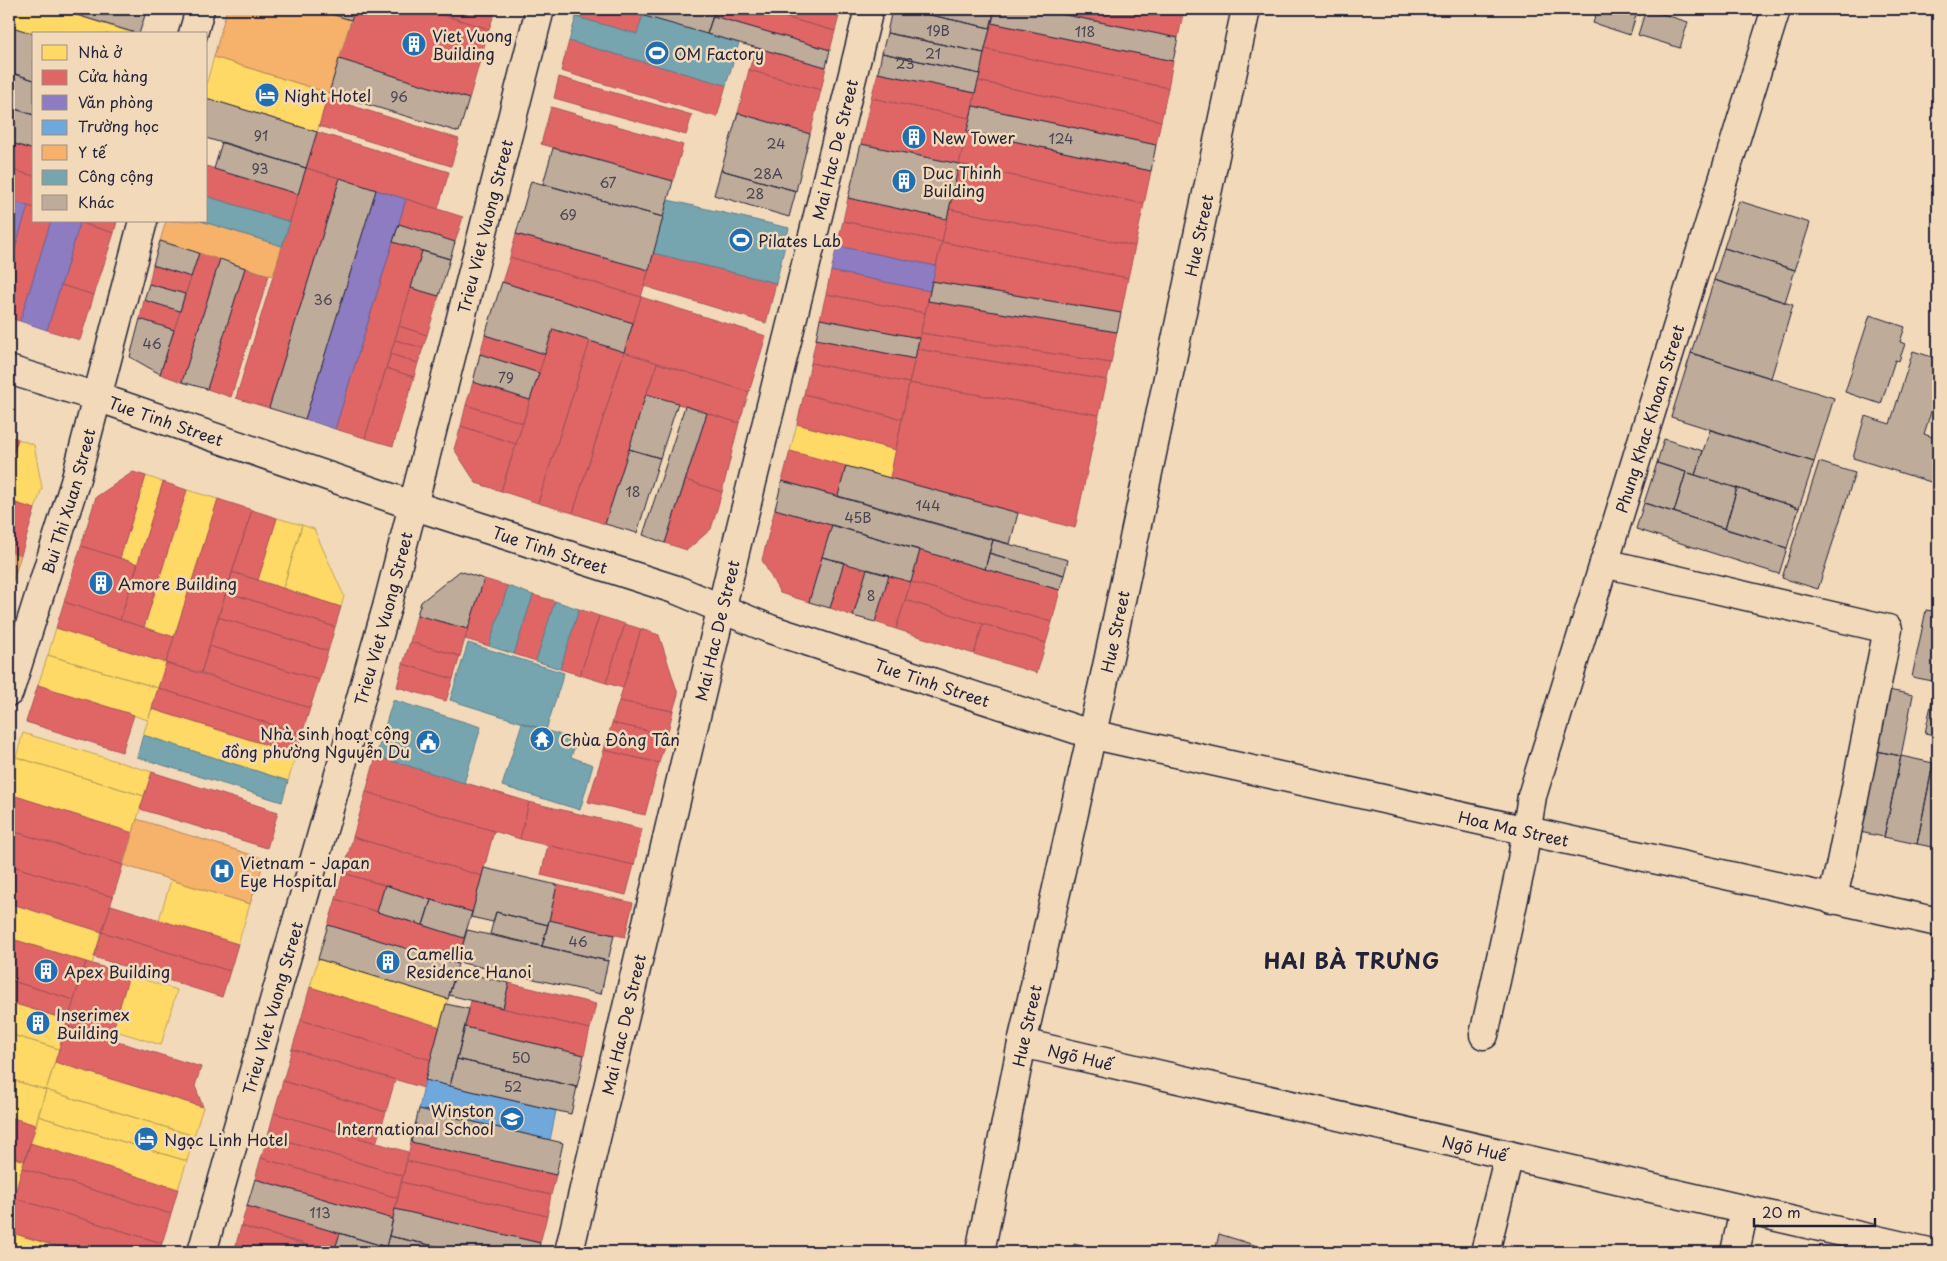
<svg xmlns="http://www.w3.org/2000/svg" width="1947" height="1261" font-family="'Playpen Sans',sans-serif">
<rect width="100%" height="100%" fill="#f2d9b9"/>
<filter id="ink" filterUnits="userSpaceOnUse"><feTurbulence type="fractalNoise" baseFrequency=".02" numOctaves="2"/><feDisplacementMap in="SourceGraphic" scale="10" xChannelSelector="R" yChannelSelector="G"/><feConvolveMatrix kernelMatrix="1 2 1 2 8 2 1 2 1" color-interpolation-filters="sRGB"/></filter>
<g filter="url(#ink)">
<!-- homes -->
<path fill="#ffd966" stroke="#bda259" d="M9 9H57L136 34H34L9 26Z
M214 57 329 93 317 132 206 98V85Z
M797 424 896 450 890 478 790 451Z
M18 439 34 445 42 488 35 509 9 501V467Z
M146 476 163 482 138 564 120 558Z
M187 490 218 499 174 637 144 627Z
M277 518 302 525 283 588 258 580Z
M302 525 314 529 344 596 341 607 283 588Z
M56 628 166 663 158 688 48 655Z
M48 655 158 688 148 720 38 685Z
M152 709 296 754 288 781 143 735Z
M23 733 152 772 144 796 16 757Z
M16 757 144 796 133 833 9 794V780Z
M171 880 250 904 238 944 159 920Z
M9 903 102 932 92 964 9 938Z
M318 959 448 999 440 1027 310 987Z
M129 975 177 990 161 1045 113 1030Z
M9 1002 68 1020 59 1049 9 1034Z
M9 1034 59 1049 46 1090 9 1079Z
M55 1062 203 1107 194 1136 46 1090Z
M9 1079 46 1090 36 1125 9 1117Z
M46 1090 194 1136 187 1161 38 1116Z
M38 1116 187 1161 178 1189 30 1143Z
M9 1156 25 1161 14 1198 9 1196Z
M9 1232 52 1245 50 1252H9Z"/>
<!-- shops -->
<path fill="#e06666" stroke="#a75259" d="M355 9H423L489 29 469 99 339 59Z
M423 9H496L489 29Z
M578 9H620L643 15 637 34 576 17Z
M715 9H756L835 31 830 50 713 16Z
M756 9H841L835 31Z
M1036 9H1184L1178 38Z
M992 23 1173 61 1168 88 985 49Z
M569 41 726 85 717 117 561 71Z
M756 47 826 67 821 90 749 70Z
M985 49 1168 88 1161 121 978 81Z
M749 70 821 90 810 134 738 113Z
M878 73 975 93 970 118 871 98Z
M559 77 692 115 686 135 554 98Z
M978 81 1161 121 1156 145 973 106Z
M327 98 459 139 451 166 319 126Z
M871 98 970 118 959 164 861 144Z
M551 107 683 145 673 181 541 144Z
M967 131 1151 171 1144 204 959 164Z
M317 132 449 172 438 209 306 168Z
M9 142 34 150V176L9 169Z
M959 164 1144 204 1135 246 949 209Z
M206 166 298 194 290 222 206 196Z
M306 168 340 178 269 408 236 398Z
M9 169 34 176V208L9 200Z
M848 198 947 219 942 242 843 221Z
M406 199 463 217 455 242 399 224Z
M28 206 34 208V221H51L20 321 9 318V267Z
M949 209 1135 246 1128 278 942 242Z
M76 221H117L114 233Z
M843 221 942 242 936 266 837 246Z
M80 223 114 233 94 295 61 285Z
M516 234 649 270 641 297 510 257Z
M393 242 422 251 365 438 335 429Z
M942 242 1128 278 1121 313 932 281Z
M199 253 220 259 182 382 160 374Z
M653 253 776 283 766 323 644 286Z
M510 257 641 297 633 323 502 282Z
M153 265 191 277 185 294 149 284Z
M245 268 269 275 231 397 207 389Z
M831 271 930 291 925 313 826 294Z
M61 285 94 295 80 340 47 330Z
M411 288 439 296 427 335 399 326Z
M826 294 925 313 919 338 820 319Z
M641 297 766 336 749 392 624 352Z
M144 300 180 311 174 330 140 319Z
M928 301 1117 332 1111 363 921 333Z
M399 326 427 335 423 348 395 340Z
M553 329 590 341 538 503 501 491Z
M921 333 1111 363 1107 380 917 349Z
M485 335 545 354 539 373 480 354Z
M816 339 915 359 909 383 811 363Z
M395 340 423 348 418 363 390 354Z
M590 341 624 352 573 513 538 503Z
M917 349 1107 380 1099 415 909 383Z
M624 352 657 363 605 524 573 513Z
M390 354 418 363 414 377 386 368Z
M657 363 749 392 739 423 646 394Z
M811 363 909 383 902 419 804 394Z
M386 368 414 377 393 446 365 438Z
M473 382 530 400 523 423 466 405Z
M909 383 1099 415 1075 528 890 478Z
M804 394 902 419 896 450 797 424Z
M466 405 523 423 516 444 461 426Z
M707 413 739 423 722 492 686 480Z
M461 426 516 444 501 491 476 483 454 449Z
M9 436 18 439 9 467Z
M790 451 846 466 838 496 782 481Z
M133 472 146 476 120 558 81 546 96 497Z
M686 480 722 492 711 529 687 550 665 543Z
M163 482 187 490 144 627 120 620Z
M218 499 252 510 201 673 166 663Z
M9 501 35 509 21 555 9 552Z
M775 509 832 525 809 602 780 593 762 560Z
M252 510 277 518 258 580 232 572Z
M81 546 138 564 120 620 64 602Z
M920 550 1060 590 1052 622 911 582Z
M844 562 867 569 853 616 830 608Z
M232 572 341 607 335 627 226 592Z
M889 575 911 582 896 629 875 622Z
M484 579 508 586 489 646 465 639Z
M911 582 1052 622 1046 643 905 600Z
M226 592 335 627 328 651 218 617Z
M533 595 555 601 536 661 514 654Z
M905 600 983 624 974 654 896 629Z
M64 602 174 637 166 663 56 628Z
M579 609 599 616 580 675 560 669Z
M417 615 468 629 460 656 410 642Z
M599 616 625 624 606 683 580 675Z
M218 617 328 651 319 680 209 646Z
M625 624 641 629 623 688 606 683Z
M983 624 1046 643 1037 673 974 654Z
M641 629 659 635 678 694 673 711 619 701Z
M410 642 460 656 453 679 403 664Z
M209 646 319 680 310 708 201 673Z
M166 663 310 708 302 734 158 688Z
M403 664 453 679 446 701 397 687Z
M38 685 134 715 122 752 26 722Z
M158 688 302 734 296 754 152 709Z
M619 701 673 711 667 735 612 723Z
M612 723 667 735 659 763 604 750Z
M604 750 659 763 645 815 588 802Z
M376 756 529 802 520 839 366 792Z
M152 772 278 812 267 848 140 809Z
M366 792 494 831 482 876 353 837Z
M9 794 133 833 123 865 9 830Z
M529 802 642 829 634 865 520 839Z
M9 830 123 865 113 897 9 865Z
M353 837 482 876 472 912 343 873Z
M548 845 634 865 626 895 541 875Z
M9 865 113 897 102 932 9 903Z
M343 873 385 885 377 912 336 899Z
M557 885 633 903 625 937 549 920Z
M336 899 464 938 458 964 328 925Z
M111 905 238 944 230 971 102 932Z
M102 932 230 971 222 997 94 957Z
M9 938 86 962 74 1000 9 980Z
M86 962 129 975 110 1039 66 1026Z
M9 980 74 1000 68 1020 9 1002Z
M509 983 596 1004 590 1029 503 1008Z
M310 987 440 1027 431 1060 301 1020Z
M471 1001 590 1029 584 1055 465 1027Z
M301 1020 431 1060 424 1088 292 1049Z
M66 1026 201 1067 195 1086 203 1107 55 1062Z
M292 1049 395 1080 386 1112 283 1081Z
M283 1081 386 1112 376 1143 274 1113Z
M274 1113 408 1152 403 1176 268 1135Z
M9 1117 36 1125 25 1161 9 1156Z
M268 1135 403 1176 398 1198 261 1158Z
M411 1142 556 1175 551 1195 407 1161Z
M30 1143 178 1189 171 1214 22 1168Z
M261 1158 398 1198 393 1219 255 1179Z
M407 1161 551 1195 547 1216 401 1182Z
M22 1168 171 1214 162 1243 14 1198Z
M401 1182 547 1216 540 1243 395 1209Z
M14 1198 162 1243 159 1252H75L9 1232 12 1220 9 1219V1215Z
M247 1206 340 1233 334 1252 241 1226Z
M241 1226 329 1252H234Z"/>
<!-- offices -->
<path fill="#8e7cc3" stroke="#6e619a" d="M376 190 406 199 335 429 305 419Z
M9 200 28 206 9 267Z
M51 221 80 223 47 330 20 321Z
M837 246 936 266 930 291 831 271Z"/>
<!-- schools -->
<path fill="#6fa8dc" stroke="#5880ac" d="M425 1080 556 1111 550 1140 419 1109Z"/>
<!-- health -->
<path fill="#f6b26b" stroke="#b6875d" d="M227 9H315L351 20 329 93 214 57Z
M166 221H201L282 246 273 276 160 241Z
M9 552 21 555 9 593Z
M137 819 265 859 250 904 123 865Z"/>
<!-- public -->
<path fill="#76a5af" stroke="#5d7e8c" d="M643 15 739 43 726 85 569 41 576 17 637 34Z
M206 196 290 222 282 246 201 221H206Z
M668 200 789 228 776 283 653 253Z
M508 586 533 595 514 654 489 646Z
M555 601 579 609 560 669 536 661Z
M468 643 564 673 546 730 450 700Z
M393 700 481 727 464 783 376 756Z
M522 723 577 740 571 757 593 765 580 810 502 786Z
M143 735 288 781 282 802 137 757Z"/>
<!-- building -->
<path fill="#beab9a" stroke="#22223b" d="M57 9H147L139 34Z
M315 9H355L351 20Z
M620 9H715L707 34Z
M892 9H903L990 28 984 53 887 33Z
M903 9H995L990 28Z
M995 9H1036L1178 38 1173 61 992 23Z
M1598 9H1638L1630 35 1593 23Z
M1646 9 1688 22 1680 48 1638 35Z
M713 16 830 50 826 67 707 34Z
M9 26 34 34V80L9 72Z
M887 33 984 53 980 74 882 53Z
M882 53 980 74 975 93 878 73Z
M339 59 469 99 459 132 329 93Z
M9 72 34 80V115L9 107Z
M206 98 317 132 306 168 206 138Z
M973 106 1156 145 1151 171 967 131Z
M9 107 34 115V150L9 142Z
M738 113 810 134 796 191 721 170Z
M222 142 306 168 298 194 214 169Z
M861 144 959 164 947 219 848 198Z
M553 148 673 181 663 217 543 184Z
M721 170 796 191 789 217 714 195Z
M340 178 376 190 305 419 269 408Z
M531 181 663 217 649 270 516 234Z
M1739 201 1810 223 1795 270 1724 248Z
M399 224 455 242 450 259 393 242Z
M160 241 199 253 191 277 153 265Z
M1724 248 1795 270 1785 302 1714 280Z
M422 251 450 259 439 296 411 288Z
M220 259 245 268 207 389 182 382Z
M1714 280 1793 305 1771 378 1691 353Z
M932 281 1121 313 1117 332 928 301Z
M502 282 633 323 624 352 553 329 545 354 485 335Z
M149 284 185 294 180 311 144 300Z
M1870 315 1905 327 1900 342 1905 344 1899 361 1895 360 1881 404 1845 392Z
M140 319 174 330 160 374 130 357Z
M820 319 919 338 915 359 816 339Z
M1913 351 1938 359V390L1924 434 1938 439V468L1934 483 1853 458 1865 416 1890 424Z
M1691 353 1834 398 1814 462 1671 417Z
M480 354 539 373 530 400 473 382Z
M646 394 678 403 660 458 629 449Z
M685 406 707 413 665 543 643 535Z
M1710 430 1814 462 1799 508 1695 475Z
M1664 439 1703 451 1695 475 1657 463Z
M629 449 660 458 637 533 605 524Z
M1819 462 1855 473 1818 589 1782 578Z
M1657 463 1686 472 1674 512 1644 503Z
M846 466 1018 513 1010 544 838 496Z
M1686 472 1737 488 1725 529 1674 512Z
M782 481 993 540 985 569 775 509Z
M1737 488 1799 508 1787 548 1725 529Z
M1644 503 1787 548 1779 574 1636 529Z
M832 525 920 550 911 582 822 557Z
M993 540 1068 560 1064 575 989 553Z
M989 553 1064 575 1060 590 985 569Z
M822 557 844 562 830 608 809 602Z
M867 569 889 575 875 622 853 616Z
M460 571 484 579 468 629 417 615 421 602Z
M1926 610 1938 612V682L1912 677Z
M1936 682H1938V736L1925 733Z
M1879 688 1913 695 1901 756 1866 749Z
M1938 740V848L1917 844Z
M1866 749 1901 756 1884 837 1850 830Z
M1901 756 1933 763 1917 844 1884 837Z
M484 868 557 885 548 925 496 912 493 922 471 917Z
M385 885 431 900 423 925 377 912Z
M431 900 472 912 464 938 423 925Z
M496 912 548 925 542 946 490 934Z
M549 920 614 935 608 961 542 946Z
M328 925 458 964 448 999 318 959Z
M467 930 608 961 601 994 458 962Z
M456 971 509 983 503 1008 449 995Z
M446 1004 469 1009 450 1086 425 1080Z
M465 1027 584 1055 577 1087 457 1059Z
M457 1059 577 1087 571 1114 450 1086Z
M419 1109 563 1143 556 1175 411 1142Z
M255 1179 393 1219 386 1247 247 1206Z
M395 1209 540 1243 538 1252H462L389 1236Z
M340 1233 386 1247 385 1252H334Z
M1219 1234 1277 1252H1215Z
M389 1236 462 1252H385Z
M1074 1244 1105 1252H1072Z"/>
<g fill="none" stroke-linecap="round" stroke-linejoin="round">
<defs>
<g id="minor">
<path d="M193 34 200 9"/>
<path id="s1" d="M9 370 97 397 412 505 677 590 770 629 1090 734 1938 922"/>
<path d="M1604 563 1888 629 1840 867 1832 900"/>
<path id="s2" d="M9 692 75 482 143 221"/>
<path id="s3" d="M1484 1035 1521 866 1532 796 1776 9"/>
<path id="s4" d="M1022 1043 1929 1252"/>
<path id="s5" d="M202 1252 387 607 540 9"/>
<path id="s6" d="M569 1252 737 543 869 9"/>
<path d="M1485 1252 1509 1155"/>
<path d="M1735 1252 1744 1210"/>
</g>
<g id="major">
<path id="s7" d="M980 1252 1022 1043 1106 671 1246 9"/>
</g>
</defs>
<!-- minor casing -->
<use href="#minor" stroke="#22223b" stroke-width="31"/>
<!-- major casing -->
<use href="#major" stroke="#22223b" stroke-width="31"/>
<!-- minor -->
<use href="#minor" stroke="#f2d9b9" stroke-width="28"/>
<!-- major -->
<use href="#major" stroke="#f2d9b9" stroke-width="28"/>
</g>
</g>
<!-- icons -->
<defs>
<symbol id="building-disc" viewBox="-11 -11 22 22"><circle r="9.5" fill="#1f6fb2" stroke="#f2d9b9"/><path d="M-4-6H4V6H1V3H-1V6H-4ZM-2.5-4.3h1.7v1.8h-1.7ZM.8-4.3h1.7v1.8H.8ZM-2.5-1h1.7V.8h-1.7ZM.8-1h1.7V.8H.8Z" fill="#fff"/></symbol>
<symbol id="stadium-disc" viewBox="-11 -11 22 22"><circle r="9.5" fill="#1f6fb2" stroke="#f2d9b9"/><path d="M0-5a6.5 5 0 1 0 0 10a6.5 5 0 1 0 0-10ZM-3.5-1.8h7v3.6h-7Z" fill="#fff"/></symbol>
<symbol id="hotel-disc" viewBox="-11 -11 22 22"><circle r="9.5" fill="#1f6fb2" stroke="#f2d9b9"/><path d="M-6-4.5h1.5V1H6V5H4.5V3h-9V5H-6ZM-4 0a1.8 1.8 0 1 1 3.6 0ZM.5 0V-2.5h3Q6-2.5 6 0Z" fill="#fff"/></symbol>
<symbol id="temple-disc" viewBox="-11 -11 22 22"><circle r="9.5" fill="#1f6fb2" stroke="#f2d9b9"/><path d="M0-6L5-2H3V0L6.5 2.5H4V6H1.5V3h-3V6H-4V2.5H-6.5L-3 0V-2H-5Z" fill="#fff"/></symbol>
<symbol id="civic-disc" viewBox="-11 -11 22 22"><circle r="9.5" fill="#1f6fb2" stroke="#f2d9b9"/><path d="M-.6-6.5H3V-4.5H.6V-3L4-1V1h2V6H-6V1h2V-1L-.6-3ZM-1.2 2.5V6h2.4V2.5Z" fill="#fff"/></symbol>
<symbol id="hospital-disc" viewBox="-11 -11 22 22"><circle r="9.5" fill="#1f6fb2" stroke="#f2d9b9"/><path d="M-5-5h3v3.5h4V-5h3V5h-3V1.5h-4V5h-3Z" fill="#fff"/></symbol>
<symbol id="school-disc" viewBox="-11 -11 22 22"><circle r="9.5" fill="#1f6fb2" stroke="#f2d9b9"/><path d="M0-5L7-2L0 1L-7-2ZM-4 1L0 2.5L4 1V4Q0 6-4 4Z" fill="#fff"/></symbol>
</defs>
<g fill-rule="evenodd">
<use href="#building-disc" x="400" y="30" width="28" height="28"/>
<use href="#stadium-disc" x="643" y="39" width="28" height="28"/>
<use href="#hotel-disc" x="253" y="81" width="28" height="28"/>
<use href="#building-disc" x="900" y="123" width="28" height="28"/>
<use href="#building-disc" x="890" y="167" width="28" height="28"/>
<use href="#stadium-disc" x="727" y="226" width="28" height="28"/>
<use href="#building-disc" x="87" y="569" width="28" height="28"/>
<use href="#temple-disc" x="528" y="725" width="28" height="28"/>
<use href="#civic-disc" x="414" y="728" width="28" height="28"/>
<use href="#hospital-disc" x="208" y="857" width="28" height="28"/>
<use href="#building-disc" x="374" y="948" width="28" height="28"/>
<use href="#building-disc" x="32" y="957" width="28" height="28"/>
<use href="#building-disc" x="24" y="1009" width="28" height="28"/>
<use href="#school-disc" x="498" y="1105" width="28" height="28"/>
<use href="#hotel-disc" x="132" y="1125" width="28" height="28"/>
</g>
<g text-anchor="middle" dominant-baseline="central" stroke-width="5" stroke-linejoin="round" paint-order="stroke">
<!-- number labels -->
<g font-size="14" fill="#494453">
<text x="938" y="30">19B</text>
<text x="1085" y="31">118</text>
<text x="933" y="53">21</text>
<text x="905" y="63">23</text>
<text x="399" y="96">96</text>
<text x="261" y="135">91</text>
<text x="1061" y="138">124</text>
<text x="776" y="143">24</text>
<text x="260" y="168">93</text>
<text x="768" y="173">28A</text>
<text x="608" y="182">67</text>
<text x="755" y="193">28</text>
<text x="568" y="214">69</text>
<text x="323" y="299">36</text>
<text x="152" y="343">46</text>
<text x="506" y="377">79</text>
<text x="633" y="491">18</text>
<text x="928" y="505">144</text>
<text x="858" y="517">45B</text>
<text x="871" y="595">8</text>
<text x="578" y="941">46</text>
<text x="521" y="1057">50</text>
<text x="513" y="1086">52</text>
<text x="320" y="1212">113</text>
</g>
<!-- poi labels -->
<g font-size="16" fill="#22223b" stroke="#f2d9b9" text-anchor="start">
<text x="432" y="35">Viet Vuong<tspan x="432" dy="18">Building</tspan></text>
<text x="674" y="53">OM Factory</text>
<text x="284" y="95">Night Hotel</text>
<text x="932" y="137">New Tower</text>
<text x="922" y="172">Duc Thinh<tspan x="922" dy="18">Building</tspan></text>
<text x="758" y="240">Pilates Lab</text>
<text x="118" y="583">Amore Building</text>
<text x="410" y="733" text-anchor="end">Nhà sinh hoạt cộng<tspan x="410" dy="18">đồng phường Nguyễn Du</tspan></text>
<text x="560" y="739">Chùa Đông Tân</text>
<text x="240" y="862">Vietnam - Japan<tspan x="240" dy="18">Eye Hospital</tspan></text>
<text x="406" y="953">Camellia<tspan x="406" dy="18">Residence Hanoi</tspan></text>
<text x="64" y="971">Apex Building</text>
<text x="56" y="1014">Inserimex<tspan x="56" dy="18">Building</tspan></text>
<text x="494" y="1110" text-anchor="end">Winston<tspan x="494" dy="18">International School</tspan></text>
<text x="164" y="1139">Ngọc Linh Hotel</text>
</g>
<!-- street labels -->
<g font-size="16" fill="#22223b" stroke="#f2d9b9">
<text stroke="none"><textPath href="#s6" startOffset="1134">Mai Hac De Street</textPath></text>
<text stroke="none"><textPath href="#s5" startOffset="1064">Trieu Viet Vuong Street</textPath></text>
<text stroke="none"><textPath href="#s7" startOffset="1040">Hue Street</textPath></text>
<text stroke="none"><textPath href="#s3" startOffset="639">Phung Khac Khoan Street</textPath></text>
<text stroke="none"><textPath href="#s1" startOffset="165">Tue Tinh Street</textPath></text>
<text stroke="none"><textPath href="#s2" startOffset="200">Bui Thi Xuan Street</textPath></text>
<text stroke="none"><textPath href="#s1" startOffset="570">Tue Tinh Street</textPath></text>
<text stroke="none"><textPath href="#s5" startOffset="659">Trieu Viet Vuong Street</textPath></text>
<text stroke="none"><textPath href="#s6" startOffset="639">Mai Hac De Street</textPath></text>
<text stroke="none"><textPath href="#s7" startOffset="635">Hue Street</textPath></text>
<text stroke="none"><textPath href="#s1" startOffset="975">Tue Tinh Street</textPath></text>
<text stroke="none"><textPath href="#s1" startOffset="1575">Hoa Ma Street</textPath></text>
<text stroke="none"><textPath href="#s5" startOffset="254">Trieu Viet Vuong Street</textPath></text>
<text stroke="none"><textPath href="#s6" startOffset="234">Mai Hac De Street</textPath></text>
<text stroke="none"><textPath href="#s7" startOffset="231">Hue Street</textPath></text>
<text stroke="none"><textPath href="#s4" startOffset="60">Ngõ Huế</textPath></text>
<text stroke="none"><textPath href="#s4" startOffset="465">Ngõ Huế</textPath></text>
</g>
<!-- district labels -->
<g font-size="21" font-weight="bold" letter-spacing="1" fill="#22223b" stroke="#f2d9b9">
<text x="1352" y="960">HAI BÀ TRƯNG</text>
</g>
</g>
<!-- margin -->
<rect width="1947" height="1261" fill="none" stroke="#f2d9b9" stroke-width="30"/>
<rect x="15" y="15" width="1917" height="1231" fill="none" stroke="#22223b" stroke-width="2" filter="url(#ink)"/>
<!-- legend -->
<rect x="32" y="32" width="175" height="190" fill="#f2d9b9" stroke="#9f9087"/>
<rect x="42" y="45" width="25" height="15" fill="#ffd966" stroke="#9f9087"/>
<text x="78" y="58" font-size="15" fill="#22223b">Nhà ở</text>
<rect x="42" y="70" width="25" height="15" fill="#e06666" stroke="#9f9087"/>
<text x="78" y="82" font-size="15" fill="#22223b">Cửa hàng</text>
<rect x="42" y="95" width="25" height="15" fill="#8e7cc3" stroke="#9f9087"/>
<text x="78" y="108" font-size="15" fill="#22223b">Văn phòng</text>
<rect x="42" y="120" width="25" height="15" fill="#6fa8dc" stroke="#9f9087"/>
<text x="78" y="132" font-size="15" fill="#22223b">Trường học</text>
<rect x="42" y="145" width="25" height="15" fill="#f6b26b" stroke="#9f9087"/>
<text x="78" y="158" font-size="15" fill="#22223b">Y tế</text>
<rect x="42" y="170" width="25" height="15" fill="#76a5af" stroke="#9f9087"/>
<text x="78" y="182" font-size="15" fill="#22223b">Công cộng</text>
<rect x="42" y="195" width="25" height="15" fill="#beab9a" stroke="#9f9087"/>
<text x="78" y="208" font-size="15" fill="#22223b">Khác</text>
<!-- scale -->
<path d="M1754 1218v8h121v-8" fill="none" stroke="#22223b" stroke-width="2.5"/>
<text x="1762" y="1218" font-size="15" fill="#22223b" stroke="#f2d9b9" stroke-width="4" paint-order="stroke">20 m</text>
</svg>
